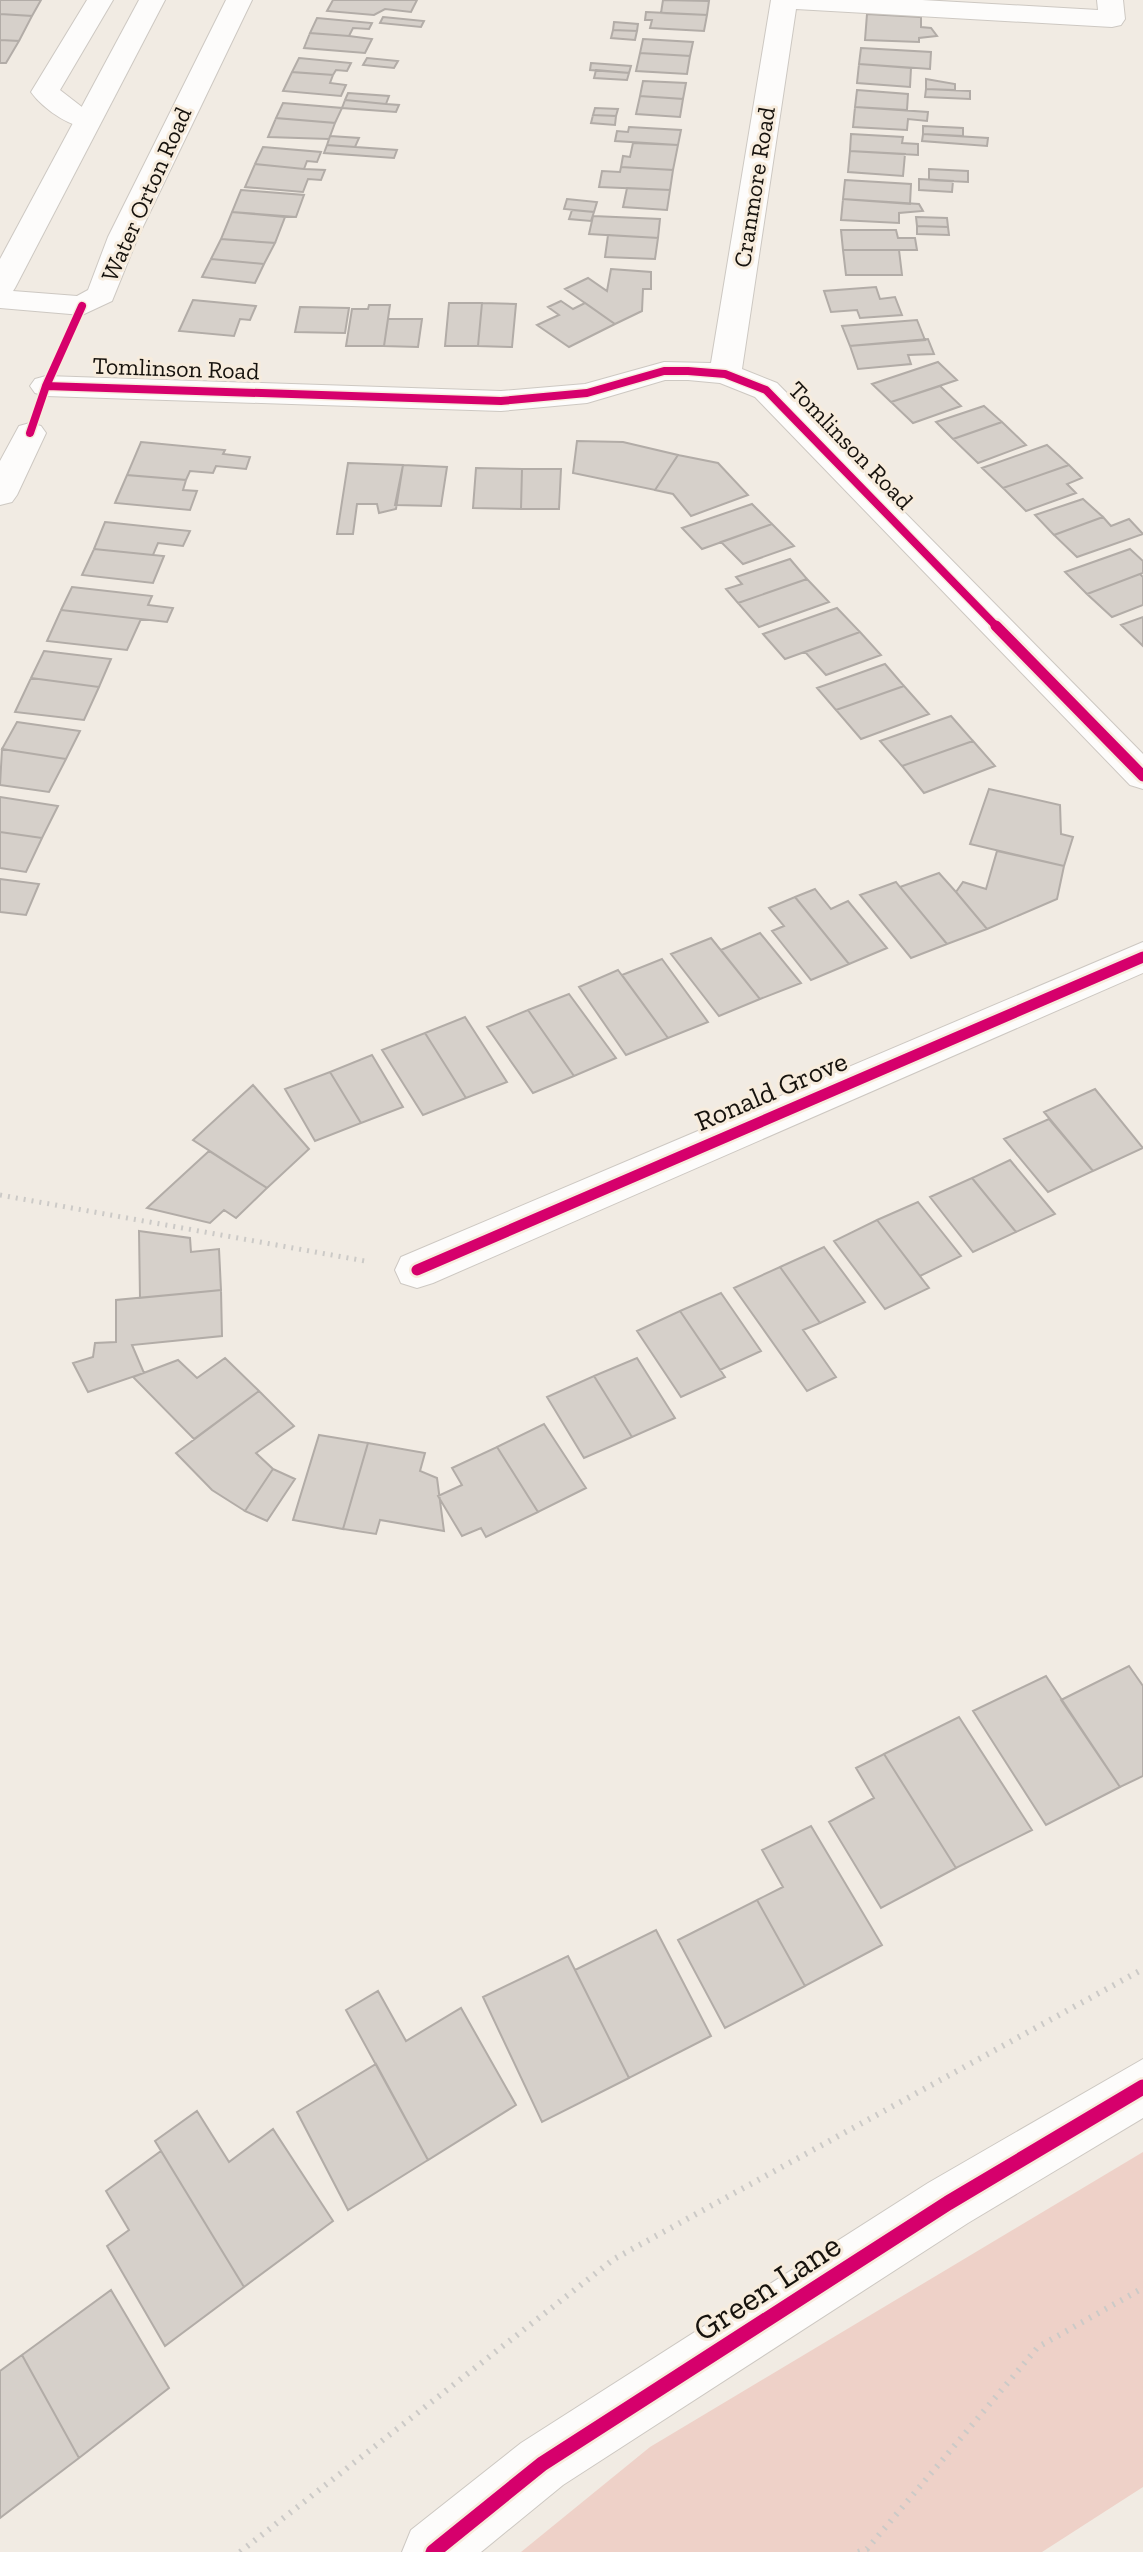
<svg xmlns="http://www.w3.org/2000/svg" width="1143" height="2552" font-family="'Zilla Slab',serif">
<rect width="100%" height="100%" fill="#f1ebe3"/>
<!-- green -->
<path fill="#eed1c8" d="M1143 2152V2487L1042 2552H521L650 2447Z"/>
<!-- building -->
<path fill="#d6d0ca" stroke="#b2aca7" stroke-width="2" d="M0 0H41L32 16 0 14Z
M333 0H417L411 12 385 9 374 15 327 11Z
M663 0 709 1 707 15 661 13Z
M646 12 707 15 704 31 650 28 652 20H645Z
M0 14 32 16 19 41 0 40Z
M867 14 921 17V27L931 28 937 36 919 38V42L865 40Z
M383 17 424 21 421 27 380 23Z
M317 18 372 23 369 29 353 28 349 36 310 33Z
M614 22 638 24 637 31 613 30Z
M613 30 637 31 635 40 611 38Z
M310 33 349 36 372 39 365 53 304 48Z
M643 39 693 42 690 56 640 53Z
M0 40 19 41 6 63H0Z
M861 48 931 52 930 69 859 64Z
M640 53 690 56 687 74 636 71Z
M299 58 351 63 347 71 336 70 333 75 292 72Z
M367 58 398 61 394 68 363 65Z
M591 63 631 66 629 73 590 70Z
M859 64 911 68 910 87 857 83Z
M596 70 629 73 627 80 594 78Z
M292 72 333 75 330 83 346 85 341 96 283 91Z
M926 79 955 84V90L926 89Z
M643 81 686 83 683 99 640 96Z
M926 89 970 91V99L925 97Z
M857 90 908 94 907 110 855 107Z
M348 93 389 96 386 104 345 100Z
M640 96 683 99 680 117 636 114Z
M345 100 386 104 399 105 396 112 342 108Z
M283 103 342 108 335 123 276 118Z
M855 107 928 112 927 121 908 119 907 130 853 127Z
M595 108 618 109 616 116 593 115Z
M593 115 616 116 615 125 591 123Z
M276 118 335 123 329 139 268 137Z
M923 126 963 128V136L923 134Z
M629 127 681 130 678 145 615 141 617 131 628 132Z
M851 134 903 137 902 143 918 144V155L850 151Z
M923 134 988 138 987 146 922 141Z
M330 136 359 138 355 147 327 145Z
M633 143 678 145 673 170 621 167 623 156 630 157Z
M327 145 397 150 394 158 324 153Z
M263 147 321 152 317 162 307 161 304 169 255 164Z
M850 151 905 154 903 176 848 172Z
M255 164 304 169 325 170 321 180 308 179 303 192 245 187Z
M621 167 673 170 670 190 599 187 602 171 620 172Z
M929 169 968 171V182L929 180Z
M919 179 953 181 952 192 919 190Z
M845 180 911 184 910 204 843 199Z
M627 188 670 190 667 210 623 207Z
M241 190 304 195 296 217 232 212Z
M567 199 597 202 594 212 564 209Z
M843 199 919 204 923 211 899 213V223L841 220Z
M572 210 594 212 591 221 569 219Z
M232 212 285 217 275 243 221 239Z
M593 216 660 219 658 238 589 234Z
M916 217 947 218 948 227 917 226Z
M917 226 948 227 949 235 917 234Z
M841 230H896L898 238H915L917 250H843Z
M608 235 658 238 655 259 605 257Z
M221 239 275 243 264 264 211 259Z
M843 250H899L902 275H846Z
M211 259 264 264 255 283 202 277Z
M611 269 651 272V289H643L642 311 615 324 565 289 588 278 607 291Z
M876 287 880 299 895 297 902 315 860 318 857 310 831 312 824 291Z
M193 300 256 306 250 320 240 319 234 336 179 331Z
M561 301 573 309 585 303 615 324 569 347 537 325 559 315 548 307Z
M449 303H482L478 346H445Z
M482 303 516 304 512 347 478 346Z
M369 305H390L384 346H346L352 309H368Z
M300 307 349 308 345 333 295 332Z
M388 319H422L418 347 384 346Z
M917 320 925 340 850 346 842 326Z
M928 339 934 354 908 355 911 364 858 369 850 346Z
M938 362 957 380 891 402 872 384Z
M940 386 961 406 913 423 891 402Z
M984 406 1002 422 953 439 936 422Z
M1002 422 1026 445 978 463 953 439Z
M577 441 623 442 678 455 655 490 573 473Z
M141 442 225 450 223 454 250 457 246 469 216 466 213 473 190 471 186 480 127 475Z
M1047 445 1069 465 1003 488 982 468Z
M678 455 718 463 748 495 691 516 673 494 655 490Z
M348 463 403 465 396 509 379 513 377 504H357L353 534H337Z
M403 465 447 467 441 506 395 505Z
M1069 465 1082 478 1067 484 1076 493 1026 511 1003 488Z
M476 468 522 469 521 509 473 508Z
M522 469H561L559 509H521Z
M127 475 186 480 183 490 197 491 190 510 115 503Z
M1083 499 1103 517 1054 535 1035 515Z
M752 504 772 524 702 549 682 528Z
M1103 517 1111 526 1129 519 1143 534 1077 557 1054 535Z
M105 522 190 531 183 546 158 543 153 555 94 549Z
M772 524 794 546 743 564 721 542Z
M94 549 153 555 164 556 153 583 82 575Z
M1130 549 1143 561V573L1087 594 1065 572Z
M790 559 807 579 738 603 726 589 742 584 736 577Z
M1140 574 1143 577V605L1112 617 1087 594Z
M807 579 829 602 759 627 738 603Z
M72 587 152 596 148 605 173 608 167 622 61 610Z
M837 608 860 632 785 659 763 634Z
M61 610 141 619 127 650 47 641Z
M1143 617V646L1121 625Z
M860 632 881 655 826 675 805 652Z
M44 651 111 659 99 687 31 678Z
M885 664 904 686 836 710 817 688Z
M31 678 99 687 84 720 15 712Z
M904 686 929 714 861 739 836 710Z
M951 716 973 741 902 766 880 741Z
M17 722 80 731 66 759 2 749Z
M973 741 995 766 924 793 902 766Z
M2 749 66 759 49 792 0 785Z
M989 789 1060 805 1061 834 1073 837 1064 866 970 844Z
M0 797 58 806 42 838 0 832Z
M0 832 42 838 26 872 0 868Z
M997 851 1064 866 1057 899 987 929 956 892 963 882 986 889Z
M939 873 956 892 987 929 947 944 900 887Z
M0 879 39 884 26 915 0 912Z
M896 882 900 887 947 944 911 958 860 895Z
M815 889 831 909 848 901 887 948 849 964 795 897Z
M795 897 849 964 811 980 772 931 784 926 769 908Z
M760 933 801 983 760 999 721 950Z
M711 938 760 999 719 1016 671 954Z
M662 959 708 1022 668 1038 622 975Z
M618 970 668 1038 626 1055 579 987Z
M569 994 616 1058 574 1076 528 1010Z
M528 1010 574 1076 533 1093 487 1027Z
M465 1017 507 1082 466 1098 425 1033Z
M425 1033 466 1098 423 1115 382 1050Z
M372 1055 403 1107 361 1123 330 1072Z
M330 1072 361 1123 315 1141 285 1089Z
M253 1085 309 1149 267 1188 193 1140Z
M1095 1089 1143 1148 1093 1171 1044 1112Z
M1049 1119 1093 1171 1048 1192 1004 1139Z
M209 1151 267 1188 236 1218 224 1210 210 1223 147 1208Z
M1010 1160 1055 1214 1016 1232 972 1178Z
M972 1178 1016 1232 973 1252 930 1197Z
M918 1202 961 1256 920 1276 877 1220Z
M877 1220 929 1288 885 1309 834 1241Z
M139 1231 190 1238 191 1252 219 1249 221 1290 140 1298Z
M824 1247 865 1302 820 1323 780 1267Z
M780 1267 820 1323 803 1330 836 1377 807 1391 734 1288Z
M221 1290 222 1336 132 1345 144 1373 88 1392 73 1363 93 1357 95 1343 116 1342V1300Z
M721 1293 761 1351 720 1370 680 1311Z
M680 1311 725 1377 681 1397 637 1331Z
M225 1358 259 1391 194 1439 133 1377 178 1360 197 1378Z
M637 1358 675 1418 632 1437 594 1376Z
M594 1376 632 1437 584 1458 547 1397Z
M259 1391 294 1426 256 1453 273 1469 245 1511 212 1490 176 1453Z
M544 1424 586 1488 538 1512 497 1447Z
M319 1435 368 1443 343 1529 293 1520Z
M368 1443 425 1453 420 1471 437 1478 444 1531 380 1520 376 1534 343 1529Z
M497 1447 538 1512 486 1537 481 1528 462 1536 438 1496 462 1485 452 1468Z
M273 1469 295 1479 267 1521 245 1511Z
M1129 1666 1143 1686V1776L1120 1787 1061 1700Z
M1046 1676 1120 1787 1046 1825 973 1711Z
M959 1717 1032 1830 956 1868 884 1754Z
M884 1754 956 1868 881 1908 829 1822 874 1798 856 1768Z
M811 1826 882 1945 805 1986 757 1900 783 1887 762 1850Z
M757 1900 805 1986 725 2028 678 1940Z
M656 1930 711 2036 629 2078 575 1970Z
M568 1956 629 2078 542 2122 483 1997Z
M378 1991 406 2041 461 2008 516 2105 428 2160 346 2010Z
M376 2064 428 2160 348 2210 297 2112Z
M197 2111 229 2162 273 2129 333 2221 244 2287 155 2141Z
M161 2151 244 2287 165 2346 107 2246 129 2230 106 2191Z
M111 2290 169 2388 79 2458 22 2355Z
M22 2355 79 2458 0 2518V2371Z"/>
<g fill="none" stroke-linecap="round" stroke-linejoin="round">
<defs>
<path id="minor" d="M87 0H113L60 90 100 121 96 127C75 132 43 109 31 92Z
M226 0H252L138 237 112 301 82 315 0 308V290L77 296 88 290 108 237Z
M771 0H922L1098 10 1097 0H1123L1125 19 1121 25 1112 27 796 9 742 369 777 383 1143 754V789L1130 785 755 397 720 383 688 380H665L587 403 501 411 46 396 35 393 30 386 35 379 46 376 501 391 585 384 664 362 711 363Z
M30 423 41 426 46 433 17 495 12 502 0 505V461L19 426Z
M1143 942V973L433 1283 417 1288 401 1283 395 1270 401 1257Z
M1143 2059V2118L968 2223 563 2485 481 2552H402L411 2530 521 2443 928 2183Z"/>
<path id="major" d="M139 0H165L15 288 11 294 0 297V259Z"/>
</defs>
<!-- minor casing -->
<use href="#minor" stroke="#cdc8c2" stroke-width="2"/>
<!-- major casing -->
<use href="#major" stroke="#cdc8c2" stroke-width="2"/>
<!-- path-far1 -->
<path stroke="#cccac7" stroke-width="5" stroke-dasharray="2 6" stroke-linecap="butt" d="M0 1195 365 1261"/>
<!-- path -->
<path stroke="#cccac7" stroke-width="6" stroke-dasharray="2 7" stroke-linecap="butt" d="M240 2552 614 2259 1143 1969
M858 2552 867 2549 1038 2347 1143 2288"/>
<!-- minor -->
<use href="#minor" fill="#fdfcfb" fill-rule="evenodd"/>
<!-- major -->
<use href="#major" fill="#fdfcfb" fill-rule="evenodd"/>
<defs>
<path id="cycleway-far2" d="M46 386 501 401 587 393 664 371H688L725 374 766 390 998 628
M30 433 46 386 82 306"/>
<path id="cycleway-far1" d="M996 626 1143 776
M417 1270 1143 957"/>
<path id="cycleway" d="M433 2552 542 2464 948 2203 1143 2087"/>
</defs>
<!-- cycleway-far2 casing -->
<use href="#cycleway-far2" stroke="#f7ecdd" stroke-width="11"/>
<!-- cycleway-far1 casing -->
<use href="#cycleway-far1" stroke="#f7ecdd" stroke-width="16"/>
<!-- cycleway casing -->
<use href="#cycleway" stroke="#f7ecdd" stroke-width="20"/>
<!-- cycleway-far2 -->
<use href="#cycleway-far2" stroke="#d6006c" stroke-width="8"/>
<!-- cycleway-far1 -->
<use href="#cycleway-far1" stroke="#d6006c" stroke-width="11"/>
<!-- cycleway -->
<use href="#cycleway" stroke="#d6006c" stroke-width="15"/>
</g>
<g text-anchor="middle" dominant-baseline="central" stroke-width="6" stroke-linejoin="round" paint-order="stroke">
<!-- far-street labels -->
<g font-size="24" fill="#16120d" stroke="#f7ecdd">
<text transform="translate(754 187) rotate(-81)">Cranmore Road</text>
<text transform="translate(146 194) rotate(-66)">Water Orton Road</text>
<text transform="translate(176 368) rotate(2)">Tomlinson Road</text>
<text transform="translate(851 445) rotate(46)">Tomlinson Road</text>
</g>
<!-- street labels -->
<g font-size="28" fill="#16120d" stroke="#f7ecdd">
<text transform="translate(771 1091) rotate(-23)">Ronald Grove</text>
</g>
<!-- near-street labels -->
<g font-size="34" fill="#16120d" stroke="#f7ecdd">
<text transform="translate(767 2287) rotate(-33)">Green Lane</text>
</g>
</g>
</svg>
